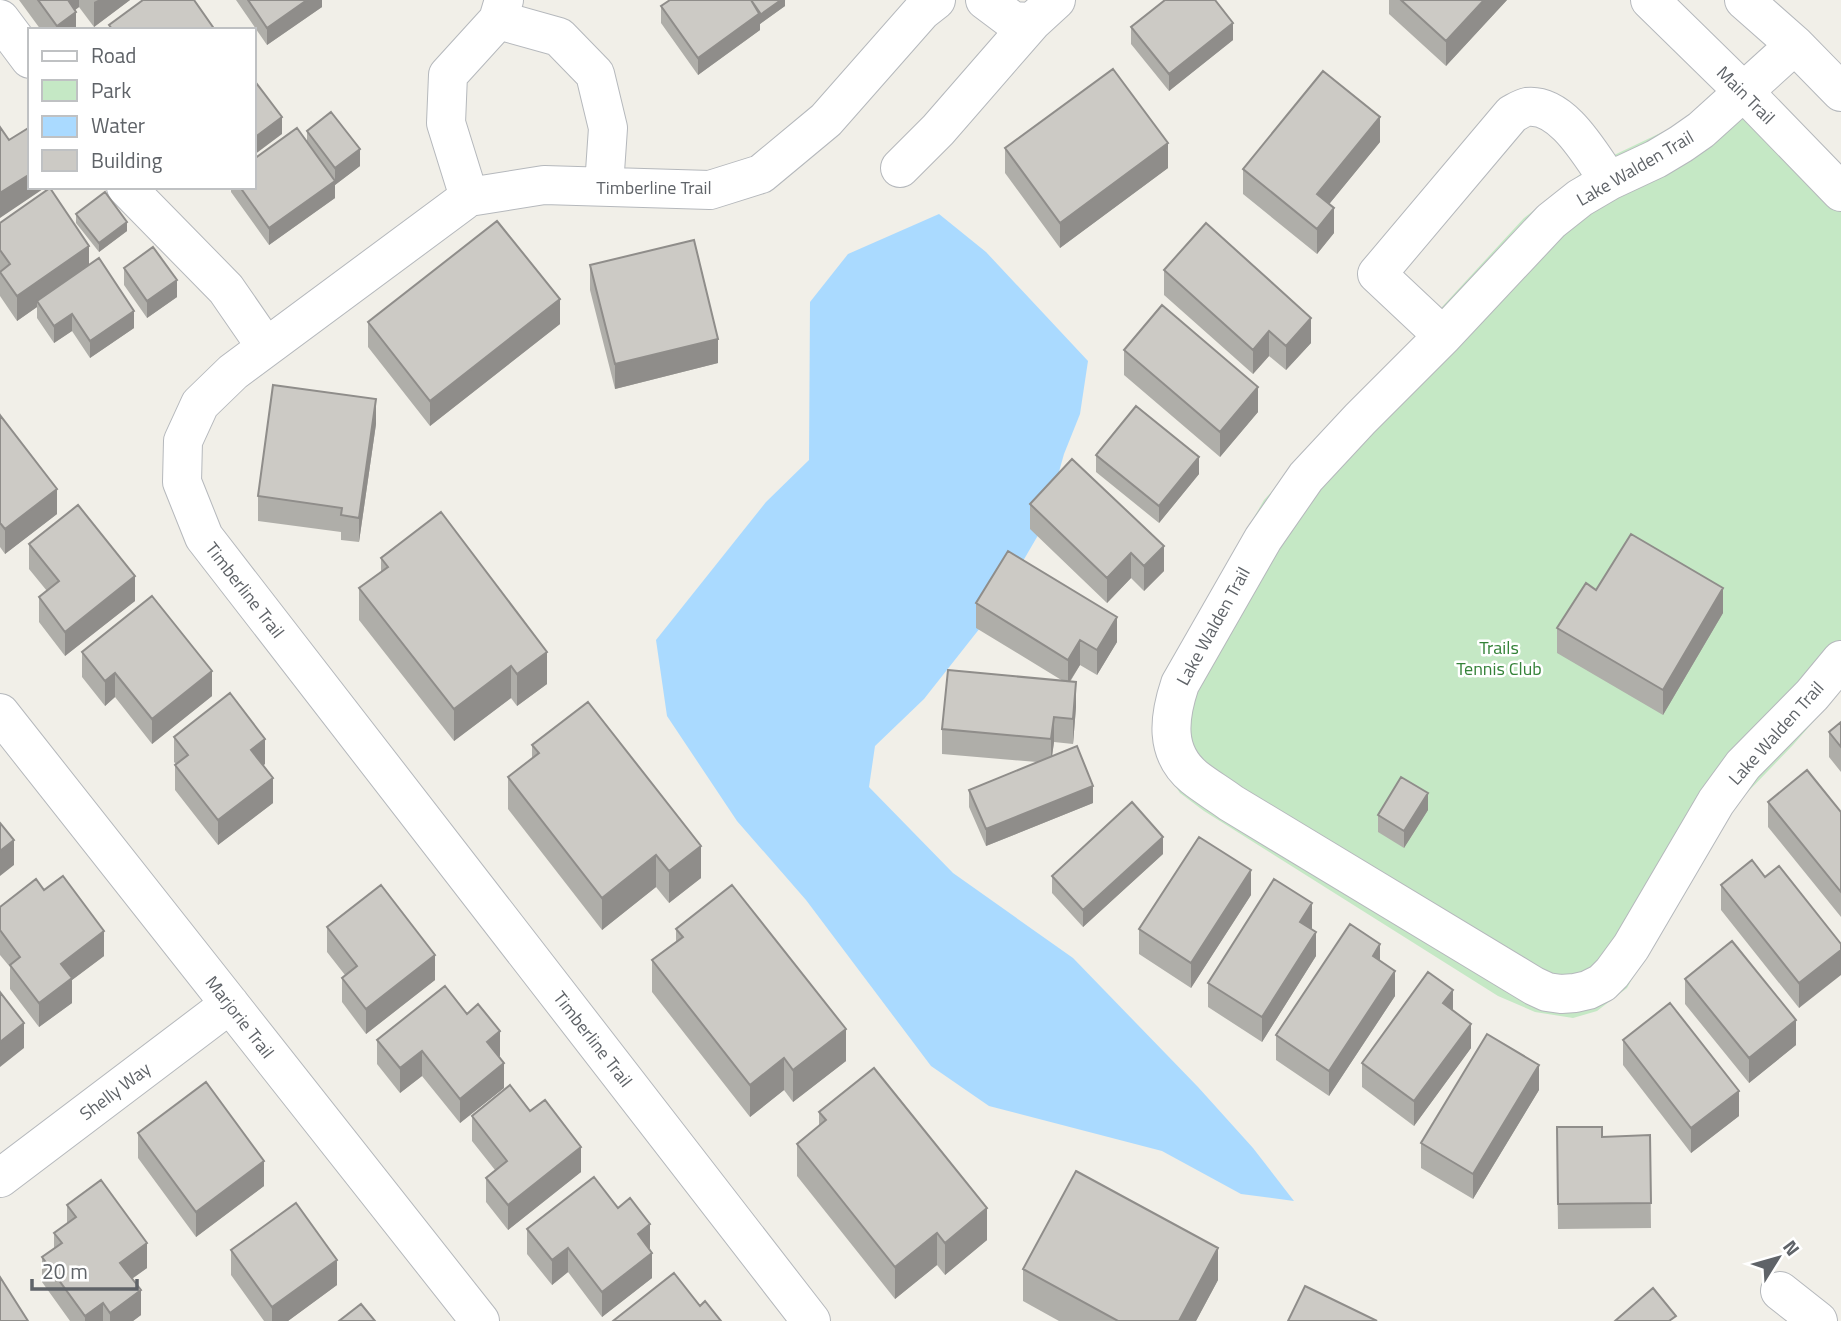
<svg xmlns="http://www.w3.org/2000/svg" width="1841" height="1321" font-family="'Titillium Web',sans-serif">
<rect width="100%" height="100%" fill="#f1efe8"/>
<!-- green -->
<path fill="#c5e8c5" d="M1725 86 1841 211V690L1793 745 1740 800 1682 890 1627 988 1597 1011 1573 1018 1535 1012 1498 996 1204 811 1180 793 1163 768 1160 685 1162 676 1264 500 1524 218 1591 166 1673 127Z"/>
<!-- water -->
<path fill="#aadaff" d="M939 214 986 252 1088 361 1080 414 1064 454 1044 525 995 609 924 699 875 746 869 787 953 873 1073 958 1198 1087 1253 1148 1294 1201 1241 1194 1162 1151 989 1106 931 1066 806 900 737 821 667 716 656 640 766 502 809 460 810 302 848 254Z"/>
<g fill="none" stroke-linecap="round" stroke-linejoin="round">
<defs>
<path id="minor" d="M985 0 1013 21 1032 22 1056 0
M1650 0 1744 92 1841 192
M1744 0 1795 45 1841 92
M0 19 30 59
M498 20 559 37 595 74 608 128 604 186
M1795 45 1701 130 1681 144 1656 159 1609 181 1580 198 1551 221 1443 336 1360 419 1306 477 1263 539 1180 684C1169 717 1164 752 1194 777 1205 786 1219 794 1231 803L1534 986 1547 992 1561 994 1575 993 1588 990 1602 983 1612 973 1631 947 1716 802 1743 765 1812 695 1841 660
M900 168 938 130 1032 22
M126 187 226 289 266 347
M469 197 446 123 448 75 498 20 504 0
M1443 336 1377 274 1512 114C1516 112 1522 108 1527 107 1563 103 1591 156 1609 181
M0 713 480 1321
M0 1178 230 1004
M1780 1291 1818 1321
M811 1321 204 537 182 482 183 441 200 404 233 372 469 197 544 185 710 190 761 174 826 120 922 11 936 0"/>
</defs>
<!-- minor casing -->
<use href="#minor" stroke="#b5b8bc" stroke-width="40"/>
<!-- minor -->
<use href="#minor" stroke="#fff" stroke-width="38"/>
</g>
<!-- wall -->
<path fill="#afaea9" d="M19 0H130L94 27 79 7 75 10 76 30H41Z
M236 0H322V7L267 45Z
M785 0V6L760 24V30L698 75 661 23V6Z
M1389 0H1507L1446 66 1389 14Z
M1131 27 1233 40 1169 91 1131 44Z
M307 131 360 166 335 185V198L269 245 231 192V187H254L307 142Z
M1380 142 1329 204 1334 233 1317 254 1243 194V169Z
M1005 148 1168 168 1060 248 1005 173Z
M76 214 127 231 99 252 76 223Z
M0 223 89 265 134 328 90 358 72 331 54 343 37 318V307L17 321 0 296Z
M590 265 718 363 615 389 590 290Z
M124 268 177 297 147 318 124 285Z
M1164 270 1311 343 1286 370 1269 356 1253 374 1164 295Z
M368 322 560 324 430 426 368 347Z
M1124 350 1258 412 1220 457 1124 375Z
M0 415 57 514 5 554 0 547Z
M376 424 359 542 341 540V532L258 521V496Z
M1096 455 1199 474 1159 523 1096 472Z
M1072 459 1164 571 1144 591 1131 578 1107 603 1030 529V504Z
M29 544 135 601 65 656 39 622V597L47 591 29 569Z
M381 558 547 684 517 706 511 698 454 741 359 620V588L381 572Z
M1596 590 1723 613 1663 715 1557 653V628Z
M976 603 1117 642 1097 675 1080 665 1070 682 1076 707 1073 744 1054 742 1052 756 1093 803 986 846 969 807V790L1037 762 942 754V729L1063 681 976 628Z
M82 652 212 696 152 744 115 697 105 706 82 677Z
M1841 722V772L1829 757V732Z
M174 737 265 764 263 765 273 803 218 845 175 790V765L176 764 174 762Z
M532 745 701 878 669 903 656 887 602 930 508 809V777L532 758Z
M1768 802 1841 812V917L1768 827Z
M1428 810 1404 848 1378 832V815Z
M1163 854 1083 927 1052 893V876Z
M1765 877 1841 944 1799 1008 1721 910V885Z
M44 890 104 956 72 980V1003L39 1027 10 989V967L0 955V907Z
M1251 895 1191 988 1139 954V929Z
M327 927 435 980 366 1034 342 1002V978L345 975 327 952Z
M1311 928 1316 956 1262 1042 1208 1007V983Z
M676 929 846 1061 793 1102 784 1090 750 1117 652 992V960L676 942Z
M1380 961 1395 996 1329 1096 1276 1060V1035Z
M1685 979 1796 1045 1749 1083 1685 1004Z
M1453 1010 1471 1048 1414 1126 1362 1087V1063Z
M377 1040 500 1056 499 1057 504 1088 460 1123 422 1076 400 1093 377 1064Z
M1623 1040 1739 1116 1691 1153 1623 1065Z
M1539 1090 1473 1199 1421 1168V1143Z
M819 1112 987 1240 945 1275 937 1265 895 1299 797 1176V1144L819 1126Z
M472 1116 581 1172 508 1230 486 1202V1178L495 1170 472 1141Z
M138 1133 264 1186 196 1237 138 1158Z
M1650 1135 1651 1228 1558 1229 1557 1152 1602 1137Z
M67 1205 147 1268 132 1279 141 1315 133 1321H70L42 1282V1257L54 1248V1233L67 1223Z
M527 1229 650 1248 652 1278 602 1317 568 1272 552 1285 527 1254Z
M231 1250 337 1285 288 1321H264L231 1275Z
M1023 1269 1218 1280 1196 1321H1059L1023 1301Z"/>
<!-- shaded-wall -->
<path fill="#8f8d8a" d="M63 0H79V7L63 19Z
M98 0H130L94 27V2Z
M307 0H322V7L267 45V28Z
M781 0H785V6L760 24V30L698 75V58L760 13Z
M1484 0H1507L1446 66V41Z
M76 12V30H57V26Z
M1233 23V40L1169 91V74Z
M282 117V134L254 155V138Z
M1380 117V142L1317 219V194Z
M1168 143V168L1060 248V223Z
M360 149V166L335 185V168Z
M30 174V187H46L0 218V193Z
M335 181V198L269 245V228Z
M1334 208V233L1317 254V229Z
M127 222V231L99 252V243Z
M89 246V271L37 301V307L17 321V296Z
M177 280V297L147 318V301Z
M560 299V324L430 426V401Z
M134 311V328L90 358V341Z
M72 314V331L54 343V326Z
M1311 318V343L1286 370V346Z
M1269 331V356L1253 374V350Z
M718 339V363L615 389V364Z
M1258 387V412L1220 457V432Z
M376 399V424L359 542V518Z
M1199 457V474L1159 523V506Z
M57 489V514L5 554V529Z
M1164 546V571L1144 591V566Z
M1131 553V578L1107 603V578Z
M135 576V601L65 656V632Z
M1723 588V613L1663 715V690Z
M1117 617V642L1097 675V650Z
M1080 640V665L1068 684V660Z
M547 652V684L517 706V674Z
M511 666V698L454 741V709Z
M212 671V696L152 744V719Z
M115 673V697L105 706V681Z
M1076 682V707L1073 744V719Z
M1054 717V742L1051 764V739Z
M265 739V764L251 775V750Z
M273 778V803L218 845V820Z
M1093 786V803L986 846V829Z
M1428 793V810L1404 848V831Z
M1163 837V854L1083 927V910Z
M14 840V865L0 876V851Z
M701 846V878L669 903V871Z
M656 855V887L602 930V898Z
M1251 870V895L1191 988V963Z
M1312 903V928L1300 946V922Z
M104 931V956L72 980V1003L39 1027V1003L61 964Z
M1316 932V956L1262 1042V1017Z
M1380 944V969L1373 956Z
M1841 950V975L1799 1008V983Z
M435 955V980L366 1034V1009Z
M1395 971V996L1329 1096V1071Z
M1453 990V1015L1443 1003Z
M1796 1020V1045L1749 1083V1058Z
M24 1023V1048L0 1067V1042Z
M1471 1024V1048L1414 1126V1101Z
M846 1029V1061L793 1102V1070Z
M500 1031V1056L487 1066V1042Z
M422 1051V1076L400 1093V1068Z
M784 1058V1090L750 1117V1085Z
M504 1063V1088L460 1123V1099Z
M1539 1065V1090L1473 1199V1174Z
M1739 1091V1116L1691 1153V1128Z
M581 1147V1172L508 1230V1205Z
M264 1161V1186L196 1237V1212Z
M987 1208V1240L945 1275V1243Z
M650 1224V1248L638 1258V1234Z
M937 1233V1265L895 1299V1267Z
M147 1243V1268L120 1287V1263Z
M568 1248V1272L552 1285V1260Z
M1218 1248V1280L1196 1321H1179Z
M652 1253V1278L602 1317V1292Z
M337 1260V1285L288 1321H272V1307Z
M141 1290V1315L133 1321H110V1313Z
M103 1303V1321H85V1316Z"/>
<!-- building -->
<path fill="#cccac5" stroke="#8f8d8a" stroke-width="2" d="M38 0H68L76 12 57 26Z
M143 0H194L215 30H113L109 25Z
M248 0H307L267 28Z
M670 0H751L760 13 698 58 661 6Z
M751 0H781L760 15Z
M1165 0H1215L1233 23 1169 74 1131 27Z
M1401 0H1484L1446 41Z
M1113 69 1168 143 1060 223 1005 148Z
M1323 71 1380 117 1317 194 1334 208 1317 229 1243 169Z
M254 80 282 117 254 138Z
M331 112 360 149 335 168 307 131Z
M0 127 9 140 30 127V174L0 193Z
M297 128 335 181 269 228 240 187H254V159Z
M50 188 89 246 17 296 0 272 10 264 0 250V223Z
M105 192 127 222 99 243 76 214Z
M497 221 560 299 430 401 368 322Z
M1206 223 1311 318 1286 346 1269 331 1253 350 1164 270Z
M694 240 718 339 615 364 590 265Z
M153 247 177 280 147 301 124 268Z
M99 258 134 311 90 341 72 314 54 326 37 301Z
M1162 305 1258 387 1220 432 1124 350Z
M273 385 376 399 359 518 341 515 342 508 258 496Z
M1136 406 1199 457 1159 506 1096 455Z
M0 415 57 489 5 529 0 523Z
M1072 459 1164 546 1144 566 1131 553 1107 578 1030 504Z
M78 505 135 576 65 632 39 597 59 581 29 544Z
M441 512 547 652 517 674 511 666 454 709 359 588 388 567 381 558Z
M1631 534 1723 588 1663 690 1557 628 1586 583 1596 590Z
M1008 551 1117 617 1097 650 1080 640 1068 660 976 603Z
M152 596 212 671 152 719 115 673 105 681 82 652Z
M948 670 1076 682 1073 719 1054 717 1051 739 942 729Z
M230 693 265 739 251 750 273 778 218 820 175 765 188 755 174 737Z
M588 702 701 846 669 871 656 855 602 898 508 777 539 753 532 745Z
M1841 722V747L1829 732Z
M1077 746 1093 786 986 829 969 790Z
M1807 770 1841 812V892L1768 802Z
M1401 777 1428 793 1404 831 1378 815Z
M1132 802 1163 837 1083 910 1052 876Z
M0 823 14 840 0 851Z
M1199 837 1251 870 1191 963 1139 929Z
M1752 860 1765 877 1779 866 1841 944V950L1799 983 1721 885Z
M63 876 104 931 61 964 72 978 39 1003 10 965 20 957 0 930V907L36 879 44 890Z
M1274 879 1312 903 1300 922 1316 932 1262 1017 1208 983Z
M381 885 435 955 366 1009 342 978 357 966 327 927Z
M732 885 846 1029 793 1070 784 1058 750 1085 652 960 683 937 676 929Z
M1350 924 1380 944 1373 956 1395 971 1329 1071 1276 1035Z
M1732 941 1796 1020 1749 1058 1685 979Z
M1428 972 1453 990 1443 1003 1471 1024 1414 1101 1362 1063Z
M445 986 467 1014 478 1004 500 1031 487 1042 504 1063 460 1099 422 1051 400 1068 377 1040Z
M0 992 24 1023 0 1042Z
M1670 1003 1739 1091 1691 1128 1623 1040Z
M1487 1034 1539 1065 1473 1174 1421 1143Z
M874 1068 987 1208 945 1243 937 1233 895 1267 797 1144 826 1120 819 1112Z
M206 1082 264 1161 196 1212 138 1133Z
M510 1085 530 1111 545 1100 581 1147 508 1205 486 1178 507 1161 472 1116Z
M1557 1127H1602V1137L1650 1135 1651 1203 1558 1204Z
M1076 1171 1218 1248 1179 1321H1118L1023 1269Z
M594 1177 618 1208 630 1198 650 1224 638 1234 652 1253 602 1292 568 1248 552 1260 527 1229Z
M101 1180 147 1243 120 1263 141 1290 110 1313 103 1303 85 1316 42 1257 62 1243 54 1233 76 1217 67 1205Z
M296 1203 337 1260 272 1307 231 1250Z
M674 1273 700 1306 705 1301 721 1321H613Z
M0 1277 28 1321H0Z
M1305 1286 1377 1321H1288Z
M1653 1288 1676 1316 1669 1321H1615Z
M361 1304 375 1321H339Z"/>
<g text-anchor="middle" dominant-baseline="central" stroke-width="5" stroke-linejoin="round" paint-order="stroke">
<!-- street labels -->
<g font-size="18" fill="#5f6368" stroke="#fff">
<text transform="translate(1746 95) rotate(45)">Main Trail</text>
<text transform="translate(1635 168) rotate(-30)">Lake Walden Trail</text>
<text x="654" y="187">Timberline Trail</text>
<text transform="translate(245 590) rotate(52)">Timberline Trail</text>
<text transform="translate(1213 626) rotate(-61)">Lake Walden Trail</text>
<text transform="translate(1776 733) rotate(-48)">Lake Walden Trail</text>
<text transform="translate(240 1017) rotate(52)">Marjorie Trail</text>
<text transform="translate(593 1039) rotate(52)">Timberline Trail</text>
<text transform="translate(115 1091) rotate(-37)">Shelly Way</text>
</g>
<!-- park labels -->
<g font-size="18" fill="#348238" stroke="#fff">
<text x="1499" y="647">Trails<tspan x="1499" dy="21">Tennis Club</tspan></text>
</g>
</g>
<!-- legend -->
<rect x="28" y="28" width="228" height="161" fill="#ffffff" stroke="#bfc1c3" stroke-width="2"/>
<rect x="42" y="51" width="35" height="10" fill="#ffffff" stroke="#bfc1c3" stroke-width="2"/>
<text x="91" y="63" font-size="21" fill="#5f6368">Road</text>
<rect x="42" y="80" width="35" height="21" fill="#c5e8c5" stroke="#bfc1c3" stroke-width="2"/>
<text x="91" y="98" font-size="21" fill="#5f6368">Park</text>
<rect x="42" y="116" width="35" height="21" fill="#aadaff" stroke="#bfc1c3" stroke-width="2"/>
<text x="91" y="133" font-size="21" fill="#5f6368">Water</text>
<rect x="42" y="150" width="35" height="21" fill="#cccac5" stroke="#bfc1c3" stroke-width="2"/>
<text x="91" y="168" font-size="21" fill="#5f6368">Building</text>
<!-- north arrow -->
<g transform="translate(1778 1258) rotate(53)" stroke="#ffffff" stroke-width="5" paint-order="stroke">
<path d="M0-5L12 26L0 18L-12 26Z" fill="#5f6368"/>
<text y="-10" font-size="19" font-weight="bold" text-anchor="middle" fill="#5f6368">N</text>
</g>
<!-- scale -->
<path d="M32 1279v10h105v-10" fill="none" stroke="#5f6368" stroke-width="3.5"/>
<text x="42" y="1279" font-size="21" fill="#5f6368" stroke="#ffffff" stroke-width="5" paint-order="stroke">20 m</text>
</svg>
